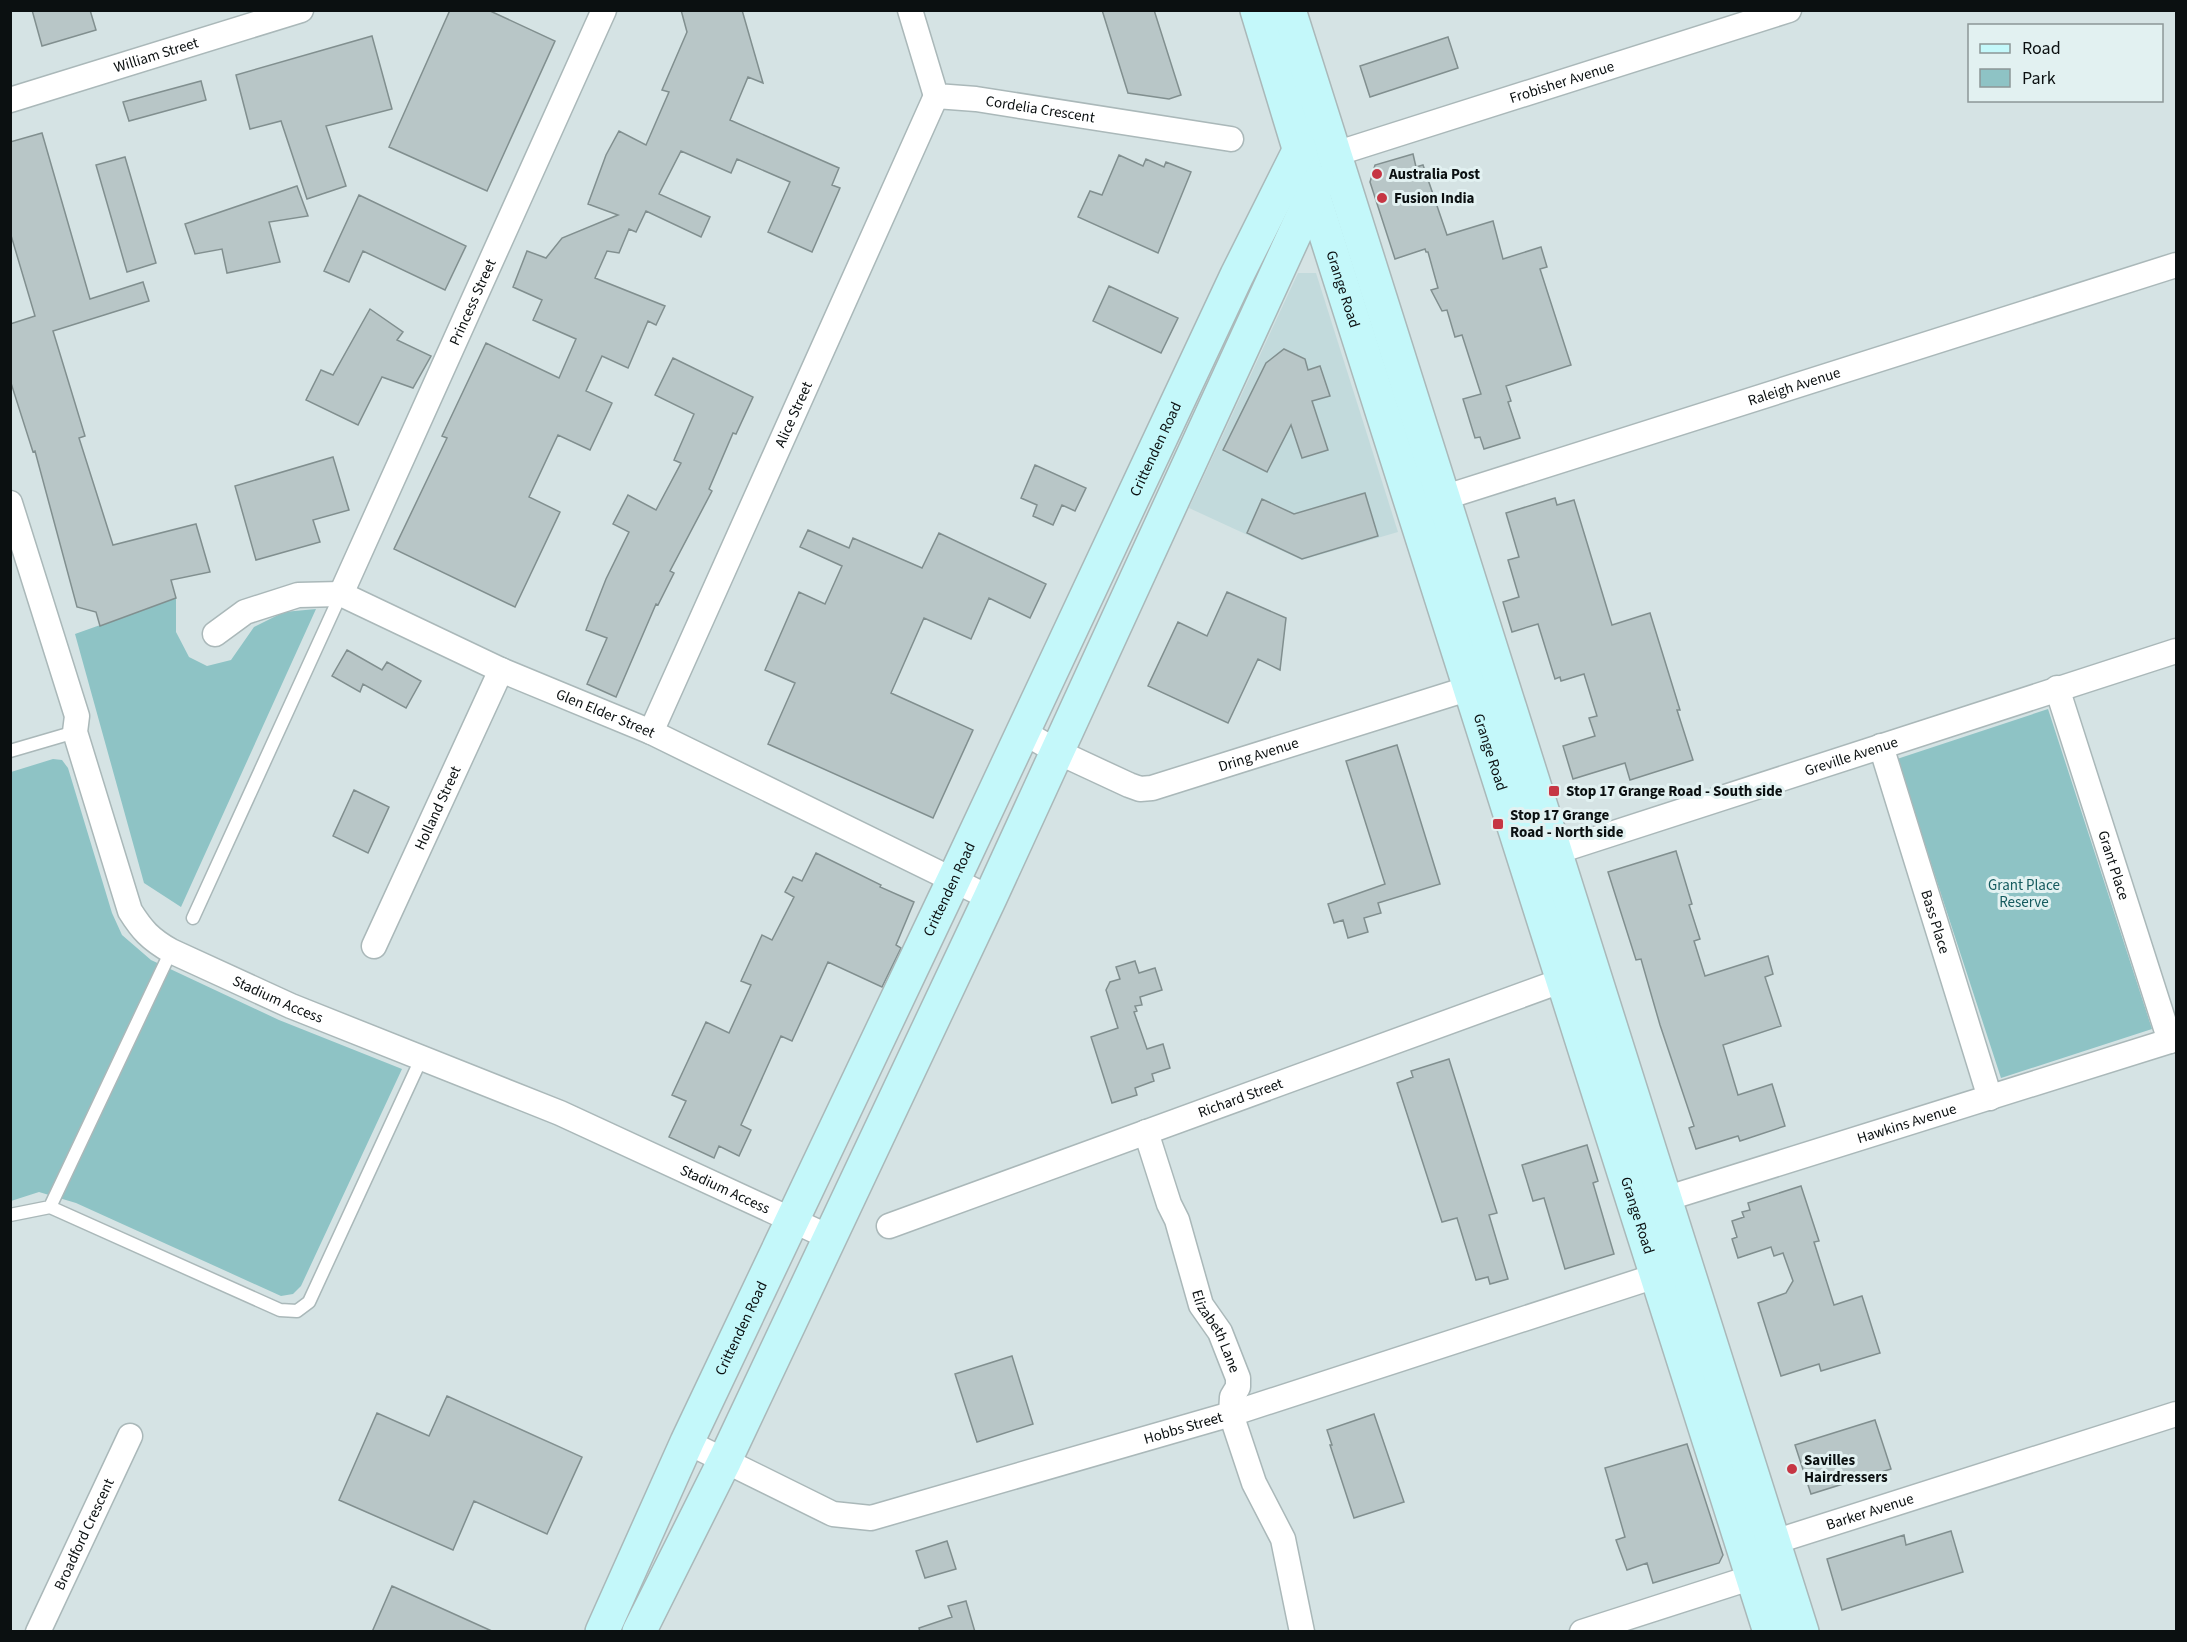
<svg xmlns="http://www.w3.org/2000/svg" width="2187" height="1642" font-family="'Source Sans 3',sans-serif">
<rect width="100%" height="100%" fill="#d5e3e4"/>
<!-- built -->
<path fill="#c2dadc" d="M1298 273H1316L1398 532 1302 560 1189 508Z"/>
<!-- green -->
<path fill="#8ec3c5" d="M176 598V632L189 657 207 666 231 660 254 627 284 612 316 609 181 907 144 883 75 634Z
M2048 709 2152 1029 2001 1078 1897 759Z
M53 759 62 760 68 768 112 913 122 935 151 960 279 1020 402 1069 301 1286 293 1294 281 1296 76 1203 39 1192 11 1201V772Z"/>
<!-- building -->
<path fill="#b8c6c7" stroke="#818f8f" stroke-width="1.5" d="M32 10H90L96 30 42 46Z
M450 10H488L555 41 487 191 389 147Z
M681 10H742L763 83 748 77 730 120 839 168 832 185 840 188 812 252 768 232 790 182 737 159 731 173 681 151 659 194 710 217 701 237 646 211 636 232 629 229 619 253 607 251 595 278 665 306 656 325 648 321 628 368 602 356 586 391 612 403 590 450 558 435 529 497 560 512 515 607 394 549 447 438 442 436 486 343 559 378 576 339 533 320 542 300 513 287 527 251 546 258 562 238 618 215 588 204 606 155 619 131 646 145 669 92 662 90 687 32Z
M1102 10H1154L1181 95 1169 99 1128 93Z
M372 36 392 109 326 126 346 186 307 199 281 121 250 129 236 75Z
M1448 37 1458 68 1370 97 1360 66Z
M201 81 206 100 129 121 123 102Z
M42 133 90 299 143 282 149 301 53 331 85 436 79 438 113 545 196 524 210 572 171 580 176 598 100 626 96 612 77 607 35 451 33 452 10 380V324L35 316 10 232V142Z
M1413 154 1416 167 1423 165 1447 235 1493 221 1503 259 1541 247 1547 267 1540 269 1571 365 1506 386 1511 401 1508 402 1520 438 1484 449 1480 437 1475 438 1463 399 1481 394 1462 335 1455 337 1447 310 1442 311 1431 290 1438 288 1428 252H1426L1425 249 1395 259 1370 182 1375 165Z
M1119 155 1143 166 1146 159 1164 167 1166 162 1191 172 1158 253 1078 217 1090 191 1102 195Z
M125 157 156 263 127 272 96 165Z
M297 186 308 216 269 222 280 262 227 273 222 249 195 254 185 224Z
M359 195 466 246 445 290 363 251 349 282 324 271Z
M1109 286 1178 318 1161 353 1093 321Z
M370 309 403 332 397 340 431 356 413 388 382 377 358 425 306 400 321 370 333 375Z
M1284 349 1305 359 1308 370 1320 366 1330 396 1312 401 1328 450 1302 458 1291 425 1267 472 1223 450 1266 363Z
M673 358 753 397 736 434 733 433 709 489 712 491 670 571 674 573 658 605 656 604 616 697 587 684 607 638 586 630 606 579 629 532 613 524 628 495 656 510 681 463 674 460 694 414 655 395Z
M333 457 349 510 313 520 320 542 256 560 235 486Z
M1035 465 1086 488 1075 511 1062 505 1053 525 1033 516 1037 505 1021 498Z
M1365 493 1378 536 1302 559 1247 533 1262 499 1294 514Z
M1555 498 1557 505 1574 500 1612 625 1650 613 1680 710H1677L1693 760 1630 780 1625 763 1573 779 1563 746 1595 736 1589 718 1597 716 1584 674 1561 681 1560 677 1555 679 1538 624 1512 632 1503 602 1519 597 1508 560 1519 557 1506 513Z
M808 530 849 548 853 538 922 568 939 533 1046 584 1030 618 989 598 971 639 924 618 891 693 973 730 933 818 768 744 795 683 765 670 799 592 825 604 842 566 800 547Z
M1227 592 1286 618 1280 670 1258 659 1228 723 1148 686 1178 622 1207 636Z
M347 650 382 670 387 662 421 681 406 708 363 684 360 692 332 676Z
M1397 745 1440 884 1378 903 1381 913 1364 918 1368 932 1348 938 1343 920 1334 923 1328 904 1385 884 1346 761Z
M354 790 389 807 368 853 333 836Z
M1676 851 1692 904 1689 905 1700 939 1694 941 1705 976 1768 956 1773 974 1765 977 1781 1026 1723 1045 1738 1095 1772 1084 1785 1126 1740 1141 1738 1136 1696 1149 1689 1128 1694 1126 1660 1025 1641 959 1636 960 1608 872Z
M816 853 881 885 880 887 914 902 896 945 901 948 882 987 828 962 792 1041 781 1036 741 1125 751 1130 739 1156 719 1146 714 1158 669 1137 686 1101 672 1095 706 1022 729 1033 751 985 741 981 762 935 772 940 794 897 785 892 793 877 802 881Z
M1135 961 1139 973 1155 968 1162 990 1140 997 1142 1005 1135 1006 1137 1011 1134 1012 1147 1049 1163 1044 1170 1068 1152 1074 1154 1081 1135 1088 1137 1095 1112 1103 1091 1037 1118 1028 1106 990 1110 982 1120 979 1116 967Z
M1449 1059 1497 1213 1489 1215 1508 1279 1490 1284 1488 1277 1476 1280 1457 1218 1442 1222 1397 1083 1413 1077 1411 1071Z
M1587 1145 1598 1181 1593 1183 1614 1254 1565 1269 1544 1198 1533 1201 1522 1165Z
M1801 1186 1819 1241 1814 1242 1834 1305 1862 1296 1880 1353 1821 1371 1819 1364 1781 1376 1758 1303 1786 1293 1793 1281 1783 1253 1774 1256 1771 1247 1738 1258 1732 1239 1737 1237 1732 1221 1744 1217 1742 1212 1750 1210 1748 1203Z
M1012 1356 1033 1424 977 1442 955 1374Z
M447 1396 582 1457 547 1534 474 1501 453 1550 339 1500 377 1413 429 1436Z
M1374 1414 1404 1502 1354 1518 1330 1445H1332L1327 1430Z
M1875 1420 1891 1469 1811 1494 1795 1445Z
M1687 1444 1723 1555 1719 1563 1653 1583 1647 1563 1627 1570 1616 1540 1625 1537 1605 1468Z
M1951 1531 1963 1572 1842 1610 1827 1559 1904 1535 1906 1545Z
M947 1541 956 1569 925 1578 916 1551Z
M392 1586 494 1632H372Z
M966 1601 975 1632H920L919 1628 952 1617 948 1606Z"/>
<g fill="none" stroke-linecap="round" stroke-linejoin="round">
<defs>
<path id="lane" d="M10 751 75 732
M193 918 341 594
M50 1207 171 951
M10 1215 50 1207 280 1310 297 1311 309 1302 422 1057"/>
<g id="street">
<path id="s1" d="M910 10 936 96 976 99 1231 139"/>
<path id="s2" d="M10 100 301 10"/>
<path id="s3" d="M1335 154 1789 10"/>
<path id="s4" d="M1430 502 2176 265"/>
<path id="s5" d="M10 503 77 716 75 732 130 911C142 930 150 939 171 951L291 1006 560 1113 831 1238"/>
<path id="s6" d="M341 594 604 10"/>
<path id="s7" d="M215 634 245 612 298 595 341 594 501 670 651 732 990 898"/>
<path id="s8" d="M2057 688 2170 1041"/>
<path id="s9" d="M651 732 936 96"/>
<path id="s10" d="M1023 732 1058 752 1129 785 1140 789 1152 788 1486 683"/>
<path id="s11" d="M1881 746 1990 1098"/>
<path id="s12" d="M1540 857 2176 651"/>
<path id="s13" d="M374 946 501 670"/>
<path id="s14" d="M1146 1132 1169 1204 1177 1220 1201 1305 1220 1332 1238 1378V1387L1232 1397 1231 1414 1254 1483 1283 1539 1302 1632"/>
<path id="s15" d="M1649 1204 2176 1039"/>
<path id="s16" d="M889 1226 1577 975"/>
<path id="s17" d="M687 1442 833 1514 871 1518 1231 1414 1671 1271"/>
<path id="s18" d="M38 1632 130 1436"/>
<path id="s19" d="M1582 1632 1753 1577 1774 1542 2176 1414"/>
</g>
<g id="secondary">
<path id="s20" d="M1257 10 1312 191 1770 1632"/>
<path d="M1289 10 1802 1632"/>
<path id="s21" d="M602 1632 687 1442 954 879 1237 275 1300 149"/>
<path d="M639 1632 725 1460 990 898 1318 183"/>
</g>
</defs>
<!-- lane casing -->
<use href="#lane" stroke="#aab8b9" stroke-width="15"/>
<!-- street casing -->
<use href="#street" stroke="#aab8b9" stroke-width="27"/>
<!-- secondary casing -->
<use href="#secondary" stroke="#aab8b9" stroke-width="36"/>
<!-- lane -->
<use href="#lane" stroke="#fff" stroke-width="12"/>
<!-- street -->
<use href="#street" stroke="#fff" stroke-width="24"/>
<!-- secondary -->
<use href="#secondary" stroke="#c4f8fa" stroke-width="33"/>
</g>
<!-- markers -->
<g fill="#c63644" stroke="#e2f1f1" stroke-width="2">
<circle cx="1377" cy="174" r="6"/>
<circle cx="1382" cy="198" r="6"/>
<rect x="1548" y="785" width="12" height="12" rx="3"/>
<rect x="1492" y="818" width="12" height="12" rx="3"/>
<circle cx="1792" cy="1469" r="6"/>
</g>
<g text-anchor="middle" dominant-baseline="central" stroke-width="6" stroke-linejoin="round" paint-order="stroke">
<!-- street labels -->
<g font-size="15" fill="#0b1011" stroke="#e2f1f1">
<text stroke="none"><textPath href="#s2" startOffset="153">William Street</textPath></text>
<text stroke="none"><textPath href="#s3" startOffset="238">Frobisher Avenue</textPath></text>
<text stroke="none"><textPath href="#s1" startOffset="195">Cordelia Crescent</textPath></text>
<text stroke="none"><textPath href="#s20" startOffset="292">Grange Road</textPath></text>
<text stroke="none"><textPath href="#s6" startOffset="320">Princess Street</textPath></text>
<text stroke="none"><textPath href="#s4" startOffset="382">Raleigh Avenue</textPath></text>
<text stroke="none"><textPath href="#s9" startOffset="348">Alice Street</textPath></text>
<text stroke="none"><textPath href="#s21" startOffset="1306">Crittenden Road</textPath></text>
<text stroke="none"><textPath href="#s7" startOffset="426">Glen Elder Street</textPath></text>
<text stroke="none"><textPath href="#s20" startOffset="778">Grange Road</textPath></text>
<text stroke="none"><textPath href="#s10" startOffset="254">Dring Avenue</textPath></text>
<text stroke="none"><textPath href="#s12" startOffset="327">Greville Avenue</textPath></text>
<text stroke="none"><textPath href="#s13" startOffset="152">Holland Street</textPath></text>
<text stroke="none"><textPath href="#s8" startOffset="186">Grant Place</textPath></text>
<text stroke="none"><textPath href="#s21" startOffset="820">Crittenden Road</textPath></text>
<text stroke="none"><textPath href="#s11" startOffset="184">Bass Place</textPath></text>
<text stroke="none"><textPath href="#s5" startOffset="602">Stadium Access</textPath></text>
<text stroke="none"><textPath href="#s16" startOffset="374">Richard Street</textPath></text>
<text stroke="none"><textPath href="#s15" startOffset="270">Hawkins Avenue</textPath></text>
<text stroke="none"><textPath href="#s5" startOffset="1088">Stadium Access</textPath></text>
<text stroke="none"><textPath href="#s20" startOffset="1264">Grange Road</textPath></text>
<text stroke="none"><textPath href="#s21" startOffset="334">Crittenden Road</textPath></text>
<text stroke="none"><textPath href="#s14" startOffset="212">Elizabeth Lane</textPath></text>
<text stroke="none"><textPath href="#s17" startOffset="526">Hobbs Street</textPath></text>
<text stroke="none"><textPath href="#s19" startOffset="321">Barker Avenue</textPath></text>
<text stroke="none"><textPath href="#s18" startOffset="108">Broadford Crescent</textPath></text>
</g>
<!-- poi labels -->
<g font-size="15" font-weight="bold" fill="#0b1011" stroke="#e2f1f1" text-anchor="start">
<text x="1389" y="174">Australia Post</text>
<text x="1394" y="198">Fusion India</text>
<text x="1566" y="791">Stop 17 Grange Road - South side</text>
<text x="1510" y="815">Stop 17 Grange<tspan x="1510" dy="17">Road - North side</tspan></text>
<text x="1804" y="1460">Savilles<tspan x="1804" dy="17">Hairdressers</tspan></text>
</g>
<!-- park labels -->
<g font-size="15" fill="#145a5e" stroke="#e2f1f1">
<text x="2024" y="885">Grant Place<tspan x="2024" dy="17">Reserve</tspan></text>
</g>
</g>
<!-- border -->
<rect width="2187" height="1642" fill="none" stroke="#0b1011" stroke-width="24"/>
<!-- legend -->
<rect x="1968" y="24" width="195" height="78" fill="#e2f1f1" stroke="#8c9797" stroke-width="1.5"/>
<rect x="1980" y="44" width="30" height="9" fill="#c4f8fa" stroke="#8c9797" stroke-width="1.5"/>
<text x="2022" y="54" font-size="18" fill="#0b1011">Road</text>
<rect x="1980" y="69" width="30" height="18" fill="#8ec3c5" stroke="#8c9797" stroke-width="1.5"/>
<text x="2022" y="84" font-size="18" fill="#0b1011">Park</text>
</svg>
